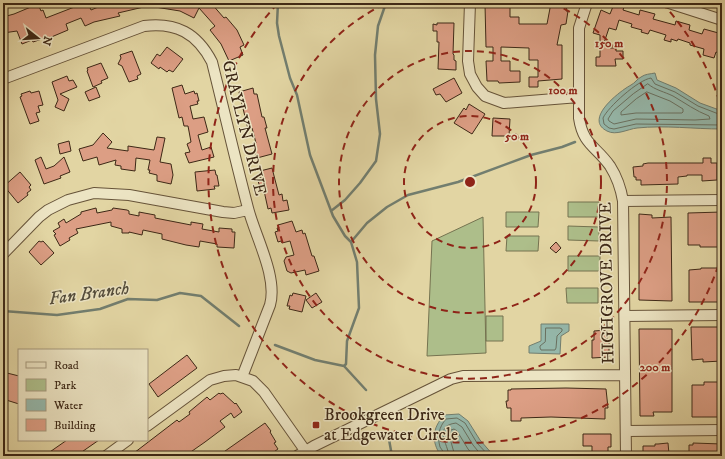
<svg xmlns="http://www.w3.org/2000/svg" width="725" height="459" font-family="'IM FELL DW Pica',serif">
<rect width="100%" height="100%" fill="#e2d5a3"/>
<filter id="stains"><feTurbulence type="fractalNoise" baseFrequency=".005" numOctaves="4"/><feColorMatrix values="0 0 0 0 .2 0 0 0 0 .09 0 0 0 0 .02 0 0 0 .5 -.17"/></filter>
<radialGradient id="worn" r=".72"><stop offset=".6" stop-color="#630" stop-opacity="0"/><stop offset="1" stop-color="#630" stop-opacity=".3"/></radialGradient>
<!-- green -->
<path fill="#adbe8a" stroke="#757350" d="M568 202H599V217H568Z
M506 212H539L538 227H506Z
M483 217 486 353 427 356 432 241Z
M568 226 599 227V241L568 240Z
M507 236H539L538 251H506Z
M568 256H600V271H568Z
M566 288H598V303H567Z
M486 316H503V341H486Z"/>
<!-- water -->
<path fill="#95b8ab" stroke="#727e6f" d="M655 73 657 80 676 88 700 103 722 111V129C694 129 665 125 637 128 628 129 616 136 607 131 583 119 620 91 631 85 635 83 637 79 641 77 645 74 650 74 655 73Z
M541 324H569V331L561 336 560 354 529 353V346L541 341Z
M459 414 468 421 480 440 494 456H441C431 441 432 429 444 415Z"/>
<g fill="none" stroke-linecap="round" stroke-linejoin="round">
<!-- shore -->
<path stroke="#697060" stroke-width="1" d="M648 84C655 90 665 92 673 96 685 103 696 111 709 116L710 119 695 120 636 119 614 124 609 121 608 119 613 111 633 94Z
M647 92 670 101 683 109V112L682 113H636L621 115V112L636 99Z
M722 115 716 113 698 106 675 92 655 84 651 78C638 80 608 107 603 118L604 124 609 128 614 129 636 124 722 125
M546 328H560L562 329V331L557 336 556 348 555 350H541L540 348V346L545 342Z
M444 456C444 452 442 450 440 447 437 436 439 427 446 419L457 418 465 423 477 443 489 456
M449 456C448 444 433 426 456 423L462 427 473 445 482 456
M455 456 449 435 451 430 454 429 457 431 468 449 474 456"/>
<!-- stream -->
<path stroke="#727e6f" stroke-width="2.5" d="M278 3 277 23 279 36 290 78 297 95 310 155 333 216 345 236 351 242 357 262 359 308 347 341 346 364 344 366
M331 211 345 200 360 183 376 161 380 134 376 99 375 55 378 26 386 3
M351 242 367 223 387 207 408 195 458 182 531 155 562 147 575 142
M3 311 57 315 100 309 128 299 157 300 180 293 201 296 239 326
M275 345 315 360 344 366 366 390
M388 434 392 456"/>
</g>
<!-- building -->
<path fill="#dc9e84" stroke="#3d2816" d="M76 3H88L91 10 103 5V3H148V6L118 13 120 16 94 22 85 26 81 18 66 24 68 30 49 38 48 37 33 42 32 40 22 44 17 31 3 33V17L14 14 38 4 41 11 43 10 46 18 77 6Z
M155 3H211L224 18 226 17 237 30 244 45 240 47 243 55 229 61 221 44 210 30 215 26 199 8 194 18 180 11 155 7Z
M501 3V4H510V17H519V24H547L551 3H568L566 11H568L566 24 561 25 557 45H562V79L538 81V87H529V77H538V60H529V48L501 47V61H510V71H520V82L499 83 498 81H487L486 61H493V47H486L485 4Z
M614 4 624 7 623 10 639 15 640 10 655 14 653 19 675 25 676 21 690 25 689 30 702 34 704 29 722 34V54L716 52 714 58 703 55 704 49 690 45V43L678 39 677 41 671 39V42L664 40 666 35 650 30 648 34 641 32 642 30 631 27 632 24 619 20 616 30 609 28 603 46H610V48H616V51H623V59H615L616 66H596V57H600V35L593 33 601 10 610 14Z
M437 23H454L453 54 454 55V60L456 61V70L438 69 439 42H437V31H433V24L437 25Z
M167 47 183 59 173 72 169 70 167 72 160 67 159 69 151 63 157 54 160 56Z
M132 51 141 74 137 76 138 79 129 82 122 66 118 64 121 58 120 55Z
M101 63 108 78 101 81 102 83 93 87 87 71 88 70 87 68Z
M67 76 69 81 73 80 77 87 60 94 69 99 64 111 55 107 58 100 52 82Z
M454 78 462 93 446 102 440 94 436 95 433 89Z
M182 85 185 94 194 91 195 94 197 93 199 101H197L198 104 190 106 193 119 204 117 208 132 198 135 202 150 211 147 214 157 189 163 185 153 190 152 187 144 191 142 188 126H184L182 117 179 118 172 88Z
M96 87 100 97 89 101 85 92Z
M253 88 254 94H257L262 117H264L267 128H265L272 154 257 158 252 144 256 143 252 128 248 129 239 92Z
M30 91 31 93 39 91 43 105 38 106 40 112 36 113 39 121 30 124 20 97 22 96 21 94Z
M469 104 485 114 472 134 454 123 464 108 466 110Z
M493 118 510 119 509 136H492Z
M103 133 112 142 107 148 128 151V146L154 150 157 137 165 138 160 162 171 164 173 175 171 184 157 181V175L149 173 150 170H148L150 160 136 158 135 171 121 169V166L115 165 116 160 99 165 97 157 83 161 79 149 93 145Z
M69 141 71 151 60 154 58 144Z
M41 157 46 169 54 166 64 157 70 172 60 176 61 178 44 184 35 160Z
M703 158H711V163H717V180L702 181V175H687V176L678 177V184L641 185V180H636V177H634L633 167 643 166V164L648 163H703Z
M272 168 279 195 282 194 283 201 287 200 289 210 272 213 271 208 268 209 263 186 260 187 257 178 262 177 260 171Z
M215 170 216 175H217L219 186H214L215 189 197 191 195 172Z
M20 172 31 185 29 187 31 190 27 193 28 195 18 203 4 186Z
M96 208 97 213 112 210 113 208 127 210 129 211V214L139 216V212L155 215V218L191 225V222L203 224 202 229 219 232V228L232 229V232H235L234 248 217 247V244L200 241 199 247 186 245 162 239V234L143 230 142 235 129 232V233H122V229L111 226V222L76 229 78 233 69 238 70 240 60 246 54 235 56 234 53 231 60 227 58 223 64 219 66 223 81 214V212Z
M722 212V228H718L719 247H700V245H688V213Z
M639 214 652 215V218L671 217 672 301 639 300Z
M292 221 296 232 302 230 303 234 305 233 312 256H314L319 271 306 275 305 270 291 273 287 271 284 261 286 257 294 255 290 241 282 243 281 241 278 242 275 232 278 231 277 228H279L278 225Z
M39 241 41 242 43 241 54 253 41 265 29 252Z
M556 242 561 248 556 253 550 248Z
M701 268H719V285L722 286V302H689V270L701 269Z
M293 293 306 296 302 312 289 309 290 306H287L290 295 292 296Z
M316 293 322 302 312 308 306 300Z
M691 327H722V361L703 362V359L692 360Z
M639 329H672V412H653L654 416H640Z
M607 330V340H609V357L592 358V340H594V331Z
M187 355 197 368 158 397 149 384Z
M3 372 19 376V404L3 399Z
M704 382H722V417H692V385H704Z
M566 388 606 389 608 408H605V419L551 417 521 418V421H511V408H507L506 401H508V390H511V389Z
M219 393 220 394 223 393 235 404 236 403 242 412 234 418 231 413 220 421 225 427 205 442 185 456H175L172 452 167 456H130L177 420 179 422 190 414 189 412 207 397 210 400Z
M265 423 271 431 270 432 276 442 274 443 278 449 268 456H218Z
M583 434H611V447H608V453H592V446H583Z
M67 440H99L76 456H44Z
M668 443 669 454H658V456H643V446H655V444H658Z
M693 443 722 444V456H689V445H693Z"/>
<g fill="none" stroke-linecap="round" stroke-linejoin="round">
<defs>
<path id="minor" d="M470 3 468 61 470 74 477 87 485 96 504 103 579 97
M587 3 579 28V118C583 145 596 146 610 166 617 177 621 189 623 201L626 456
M669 3 722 20
M3 79 144 26C176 22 197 33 212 62 224 110 235 159 248 208 255 236 278 277 270 305L242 377
M623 201 722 200
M3 254 39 217 48 210 68 200 94 193 129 195 223 212 234 213 248 210
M625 316 722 315
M147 426 210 380 224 376 236 375 253 381 264 392 309 456
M627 431 722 430
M106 456 128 440
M297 456 314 446 451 379 463 376 625 375"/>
</defs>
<!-- minor casing -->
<use href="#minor" stroke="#665339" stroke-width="12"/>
<!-- minor -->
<use href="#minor" stroke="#ece4c3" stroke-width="10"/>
</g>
<!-- distance rings -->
<g fill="none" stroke="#8f2418" stroke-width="2" stroke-dasharray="7 5">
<circle cx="470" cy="182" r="66"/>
<circle cx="470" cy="182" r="131"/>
<path d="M553 3A197 197 0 1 1 387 3"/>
<path d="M722 254A262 262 0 1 1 278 3M662 3A262 262 0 0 1 722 110"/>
</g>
<!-- markers -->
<rect fill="#8f2418" stroke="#ece4c3" stroke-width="1.5" x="312" y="421" width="8" height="8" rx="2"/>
<g text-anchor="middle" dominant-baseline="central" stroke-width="3" stroke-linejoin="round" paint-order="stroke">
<!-- street labels -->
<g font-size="17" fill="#3d2816" stroke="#ece4c3">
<text transform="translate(244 128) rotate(76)">GRAYLYN DRIVE</text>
<text transform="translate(607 283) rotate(-91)">HIGHGROVE DRIVE</text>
</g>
<!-- poi labels -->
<g font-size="17" fill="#3d2816" stroke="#ece4c3" text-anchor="start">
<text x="324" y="415">Brookgreen Drive<tspan x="324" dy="20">at Edgewater Circle</tspan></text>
</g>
<!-- water labels -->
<g font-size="18" font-style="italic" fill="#534c3b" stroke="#ece4c3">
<text transform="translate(89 294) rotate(-8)">Fan Branch</text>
</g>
</g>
<circle cx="470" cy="182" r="6" fill="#8f2418" stroke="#ece4c3" stroke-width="2"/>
<g font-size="12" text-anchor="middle" font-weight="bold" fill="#8f2418" stroke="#ece4c3" stroke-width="3" stroke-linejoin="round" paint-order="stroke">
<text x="609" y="47">150 m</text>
<text x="563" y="94">100 m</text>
<text x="517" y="140">50 m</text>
<text x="655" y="371">200 m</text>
</g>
<!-- margin -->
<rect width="725" height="459" fill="none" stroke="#e2d5a3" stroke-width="16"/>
<rect x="4" y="4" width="717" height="451" fill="none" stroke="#3d2816" stroke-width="2"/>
<rect x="8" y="8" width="709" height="443" fill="none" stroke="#3d2816"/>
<!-- legend -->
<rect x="18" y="349" width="130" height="92" fill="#ece4c3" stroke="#a6997e"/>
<rect x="26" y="362" width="20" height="6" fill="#ece4c3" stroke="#a6997e"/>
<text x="54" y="369" font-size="12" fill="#3d2816">Road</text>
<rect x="26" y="379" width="20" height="12" fill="#adbe8a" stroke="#a6997e"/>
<text x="54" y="389" font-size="12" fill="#3d2816">Park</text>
<rect x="26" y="399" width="20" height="12" fill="#95b8ab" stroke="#a6997e"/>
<text x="54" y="409" font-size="12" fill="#3d2816">Water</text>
<rect x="26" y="419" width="20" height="12" fill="#dc9e84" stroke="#a6997e"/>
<text x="54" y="429" font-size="12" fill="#3d2816">Building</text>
<!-- north arrow -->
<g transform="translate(38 38) rotate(107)" stroke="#ece4c3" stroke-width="3" paint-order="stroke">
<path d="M0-3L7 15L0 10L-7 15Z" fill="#3d2816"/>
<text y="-6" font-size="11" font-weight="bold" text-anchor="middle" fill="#3d2816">N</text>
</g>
<rect width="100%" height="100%" filter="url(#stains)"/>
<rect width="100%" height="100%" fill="url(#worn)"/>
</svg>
